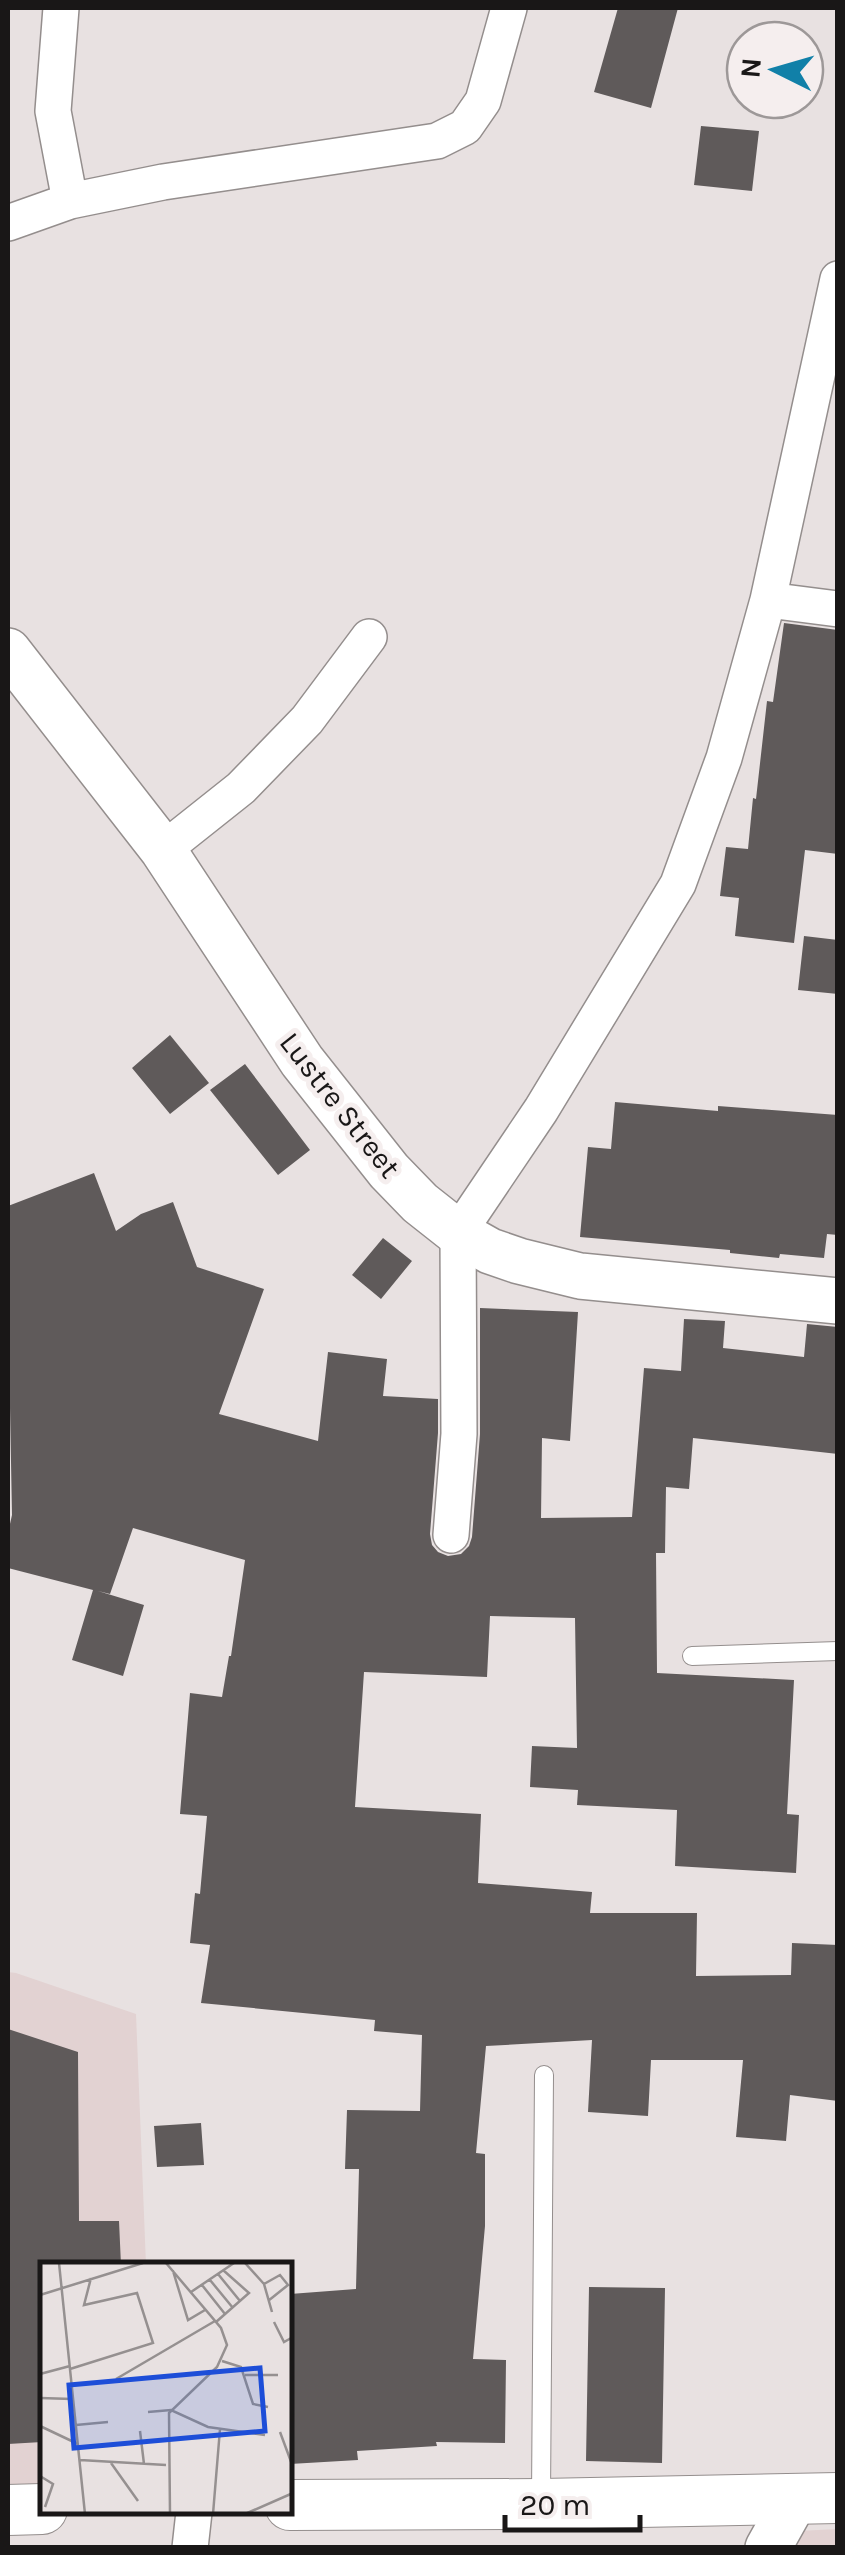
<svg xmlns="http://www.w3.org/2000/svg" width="845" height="2555" font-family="Karla,sans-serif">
<rect width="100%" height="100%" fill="#e8e1e1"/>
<!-- built -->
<path fill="#e2d2d2" d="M8 1972 16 1973 136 2014 146 2265H42V2486L8 2487Z
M837 2529V2547L789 2548 799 2531Z"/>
<!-- building -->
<path fill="#5f5a5a" d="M618 8H678L651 108 594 92Z
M701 126 759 131 752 191 694 185Z
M784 623 838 630V854L805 850 794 943 735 936 739 898 720 896 726 847 748 849 753 798 756 799 767 701 773 702Z
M804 936 838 940V994L798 990Z
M170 1035 209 1083 170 1114 132 1068Z
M245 1064 310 1150 278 1175 210 1090Z
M615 1102 718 1111V1106L838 1115V1235L827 1234 824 1258 780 1254 779 1258 730 1253V1250L580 1237 588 1147 611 1149Z
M94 1173 116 1231 141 1214 173 1202 197 1267 264 1289 219 1414 318 1441 328 1352 387 1359 383 1396 438 1399V1433L430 1534 432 1545 438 1552 448 1556 461 1554 469 1546 472 1537 480 1434V1308L578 1312 570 1441 542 1438 541 1518 632 1517 644 1368 681 1371 684 1319 725 1321 723 1348 804 1357 807 1324 838 1327V1454L693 1438 689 1489 666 1487 665 1553H656L657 1673 794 1680 787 1814 799 1815 796 1873 675 1866 677 1810 577 1805 578 1790 530 1787 532 1746 577 1748 575 1618 490 1616 487 1677 364 1672 355 1807 481 1814 478 1883 592 1892 590 1913H697L696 1976 791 1975 792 1943 838 1945V2101L790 2095 786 2141 736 2137 743 2060H651L648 2116 588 2112 592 2040 486 2046 476 2153 485 2154V2226L473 2359 506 2360 505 2443 436 2442 437 2446 357 2451 358 2460 290 2464V2294L356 2289 359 2169H345L347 2110 420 2111 422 2035 374 2031 375 2020 201 2003 210 1945 190 1943 195 1893 200 1894 207 1816 180 1814 190 1693 222 1697 229 1656H231L245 1560 133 1528 110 1594 98 1591 144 1605 123 1676 72 1660 93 1590 8 1568V1533L12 1515 10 1408 8 1407V1206Z
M383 1238 412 1261 381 1299 352 1275Z
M8 2029 78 2052 79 2221H119L121 2265H42V2442L8 2444Z
M201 2123 204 2165 157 2167 154 2126Z
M589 2287 665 2288 662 2463 586 2461Z"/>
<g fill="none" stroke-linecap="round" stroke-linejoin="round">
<defs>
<path id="service" d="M692 1656 838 1651
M541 2499 544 2075"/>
<path id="minor" d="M61 8 53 111 70 201
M8 223 70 201 163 182 437 141 465 127 483 101 509 8
M768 600 838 609
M163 850 241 788 307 720 369 637
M451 1535 459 1434 458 1233 541 1110 678 884 724 758 768 600 838 279
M190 2548 194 2512"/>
<path id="tertiary" d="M8 651 163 850 302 1061 389 1171 420 1203 458 1233 490 1251 519 1261 580 1276 838 1301
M768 2548 796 2498"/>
<path id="secondary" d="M290 2505 541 2504 838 2498
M8 2510 42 2509"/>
</defs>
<!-- service casing -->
<use href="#service" stroke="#948e8d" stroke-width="20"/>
<!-- minor casing -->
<use href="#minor" stroke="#948e8d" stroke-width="38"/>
<!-- tertiary casing -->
<use href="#tertiary" stroke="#948e8d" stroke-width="48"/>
<!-- secondary casing -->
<use href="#secondary" stroke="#948e8d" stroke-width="52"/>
<!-- service -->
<use href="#service" stroke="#fff" stroke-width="18"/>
<!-- minor -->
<use href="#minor" stroke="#fff" stroke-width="35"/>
<!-- tertiary -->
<use href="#tertiary" stroke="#fff" stroke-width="45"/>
<!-- secondary -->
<use href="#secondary" stroke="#fff" stroke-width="50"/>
</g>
<g text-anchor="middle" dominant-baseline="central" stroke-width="10" stroke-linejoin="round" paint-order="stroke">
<!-- street labels -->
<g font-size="30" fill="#191717" stroke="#f5eeee">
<text transform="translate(340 1105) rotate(52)">Lustre Street</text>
</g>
</g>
<!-- overview -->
<g transform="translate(40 2262)">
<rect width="252" height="252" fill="#e8e1e1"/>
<path fill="none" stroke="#959090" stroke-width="2.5" d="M19 1 45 252M126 1 181 66 187 83 177 105 129 151 130 252M205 1 224 22 232 50M133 9 148 58 165 48M178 12 200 39M170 18 193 46M224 22 240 13 248 23 228 39M162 23 185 52M151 30 194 1M0 33 103 1M176 60 209 31 183 8M234 60 244 80 253 75M182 99 201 105 213 142 228 145M30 107 113 81 97 31 44 43 51 16M0 112 30 104M205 113H238M76 117 175 59M0 136 32 137M108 150 131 148 168 165 225 173M36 163 68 160M0 164 38 182M100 169 104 202M240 170 253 205M40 198 126 203M71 201 98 239M0 214 13 222 5 245M173 252 180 167M205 252 253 231"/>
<path fill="#1d4ed8" fill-opacity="0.15" stroke="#1d4ed8" stroke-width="5" d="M220 106 225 169 34 186 29 123Z"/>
<rect width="252" height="252" fill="none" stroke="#191717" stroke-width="5"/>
</g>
<!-- border -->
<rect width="845" height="2555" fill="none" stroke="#191717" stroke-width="20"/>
<!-- north arrow -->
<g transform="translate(775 70) rotate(275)"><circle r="48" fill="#f5eeee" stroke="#9d9898" stroke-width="2.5"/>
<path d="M0-8L18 38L0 25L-18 38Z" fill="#1180a8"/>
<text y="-15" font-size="28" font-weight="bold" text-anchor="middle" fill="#191717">N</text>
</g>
<!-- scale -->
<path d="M505 2515v15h135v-15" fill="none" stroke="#191717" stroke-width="5"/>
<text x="520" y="2515" font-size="30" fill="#191717" stroke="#f5eeee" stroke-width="8" paint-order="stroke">20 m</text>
</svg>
